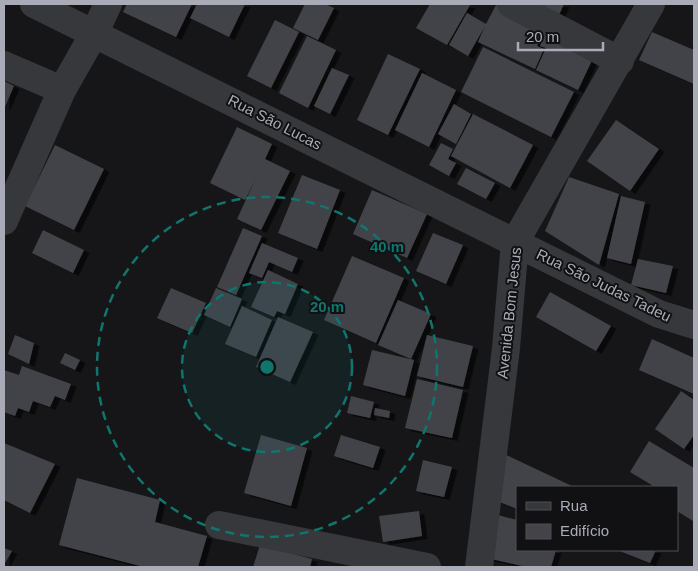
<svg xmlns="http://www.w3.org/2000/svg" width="698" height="571" font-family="Helvetica,sans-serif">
<defs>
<filter id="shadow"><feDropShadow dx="5.5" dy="3" stdDeviation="0" flood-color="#0009"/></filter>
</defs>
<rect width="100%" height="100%" fill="#161618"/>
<!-- building -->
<path fill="#434348" filter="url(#shadow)" d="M127 4H192L176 37 123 12Z
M197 4H245L229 37 190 18Z
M305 4H325L334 8 318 40 293 28Z
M430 4 470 5 447 45 416 28Z
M529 4H564L558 17Z
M496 5 546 28 537 46 544 49 535 69 478 42 485 26 468 56 449 45 467 13 486 24Z
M275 20 299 32 271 88 247 76Z
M546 31 595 54 578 90 536 70 546 48 540 46Z
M652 32 694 50V84L639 60Z
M307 36 336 50 308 108 279 93Z
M483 47 574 92 551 137 461 92Z
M388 54 420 69 388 135 357 120Z
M332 68 349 75 330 114 314 106Z
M422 73 456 90 429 147 395 130Z
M4 81 14 86 4 109Z
M454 104 471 114 456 144 438 134Z
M473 114 533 145 510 188 451 156Z
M616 120 659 149 630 191 587 161Z
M237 127 272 144 265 159 290 171 261 230 237 219 256 178 245 200 210 183Z
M441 143 453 149 448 159 456 163 449 176 429 165Z
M55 145 104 169 74 230 25 206Z
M466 168 495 183 486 199 457 184Z
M302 175 340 190 317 249 278 233Z
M569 177 619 194 599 265 545 231Z
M372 190 427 214 407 258 353 234Z
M621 196 645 202 631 264 607 258Z
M243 228 262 236 236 295 217 287Z
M43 230 84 250 73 273 32 253Z
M433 233 463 245 446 284 416 271Z
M262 243 298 258 292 272 269 262 262 278 249 273Z
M352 256 404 278 376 343 324 320Z
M638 259 673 266 666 293 631 285Z
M268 270 298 284 285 314 277 311 274 317 251 307Z
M171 288 206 303 192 333 157 318Z
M216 288 242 299 230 327 204 315Z
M550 292 611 326 596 351 536 317Z
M398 300 431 314 411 359 378 345Z
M242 306 272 320 256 357 225 344Z
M278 317 313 332 290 382 256 367Z
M15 335 34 343 29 364 8 354Z
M427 335 473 346 463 387 417 376Z
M652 339 694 358V394L639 370Z
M372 350 414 360 405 396 363 385Z
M65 353 80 360 75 370 60 363Z
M22 366 71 384 65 400 55 396 50 407 33 401 29 412 18 408 15 416 4 412V370L19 375Z
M417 379 463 390 452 438 405 428Z
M681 391 694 400V435L684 449 655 429Z
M351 396 374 402 370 418 347 413Z
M375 408 390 411 389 418 374 415Z
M261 435 307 448 291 506 244 493Z
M341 435 380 447 373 468 334 456Z
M649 441 694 468 693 521 677 511V487H655L630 472Z
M4 443 55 464 30 513 4 500Z
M498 451 574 487H517V509L495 500Z
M423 460 452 467 444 497 416 491Z
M77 478 160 500 155 522 207 536 198 567H144L59 545Z
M419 511 422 536 383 542 379 516Z
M498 515 517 520V550H556L551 567H527L487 558Z
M260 545 312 559 310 567H253Z
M4 548 12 551 4 565Z
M617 550H656L650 563Z"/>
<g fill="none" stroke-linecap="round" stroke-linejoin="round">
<!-- minor -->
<path stroke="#37383c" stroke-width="28" d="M34 4 659 314 694 325
M511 4 620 61
M4 65 62 90
M4 221 62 90 95 32 108 4
M219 525 427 567
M479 567 506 348 515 242 651 4"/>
</g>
<!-- distance rings -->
<circle cx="267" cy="367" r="85" fill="#0f766e" fill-opacity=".12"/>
<g fill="none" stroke="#0f766e" stroke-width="2.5" stroke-dasharray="9 6">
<circle cx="267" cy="367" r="85"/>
<circle cx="267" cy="367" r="170"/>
</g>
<g text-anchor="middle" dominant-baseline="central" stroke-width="4" stroke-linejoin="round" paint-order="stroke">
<!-- street labels -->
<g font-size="15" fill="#a9acb7" stroke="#111113">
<text transform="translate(275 122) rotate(27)">Rua São Lucas</text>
<text transform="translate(604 285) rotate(26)">Rua São Judas Tadeu</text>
<text transform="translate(509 313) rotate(-84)">Avenida Bom Jesus</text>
</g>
</g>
<circle cx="267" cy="367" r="8" fill="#0f766e" stroke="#111113" stroke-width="2.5"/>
<g font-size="15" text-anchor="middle" font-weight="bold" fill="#0f766e" stroke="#111113" stroke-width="4" stroke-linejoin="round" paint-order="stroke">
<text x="387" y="252">40 m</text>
<text x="327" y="312">20 m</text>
</g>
<!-- border -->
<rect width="698" height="571" fill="none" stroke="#a9acb7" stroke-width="10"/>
<!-- legend -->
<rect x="516" y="486" width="162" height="65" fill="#111113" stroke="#4e4f55"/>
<rect x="526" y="502" width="25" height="8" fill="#37383c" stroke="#4e4f55"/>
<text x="560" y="511" font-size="15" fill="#a9acb7">Rua</text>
<rect x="526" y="524" width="25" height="15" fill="#434348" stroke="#4e4f55"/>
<text x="560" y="536" font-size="15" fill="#a9acb7">Edifício</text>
<!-- scale -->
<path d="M518 42v8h85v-8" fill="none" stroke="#a9acb7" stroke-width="2.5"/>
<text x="526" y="42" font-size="15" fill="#a9acb7" stroke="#111113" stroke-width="4" paint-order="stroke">20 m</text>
</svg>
